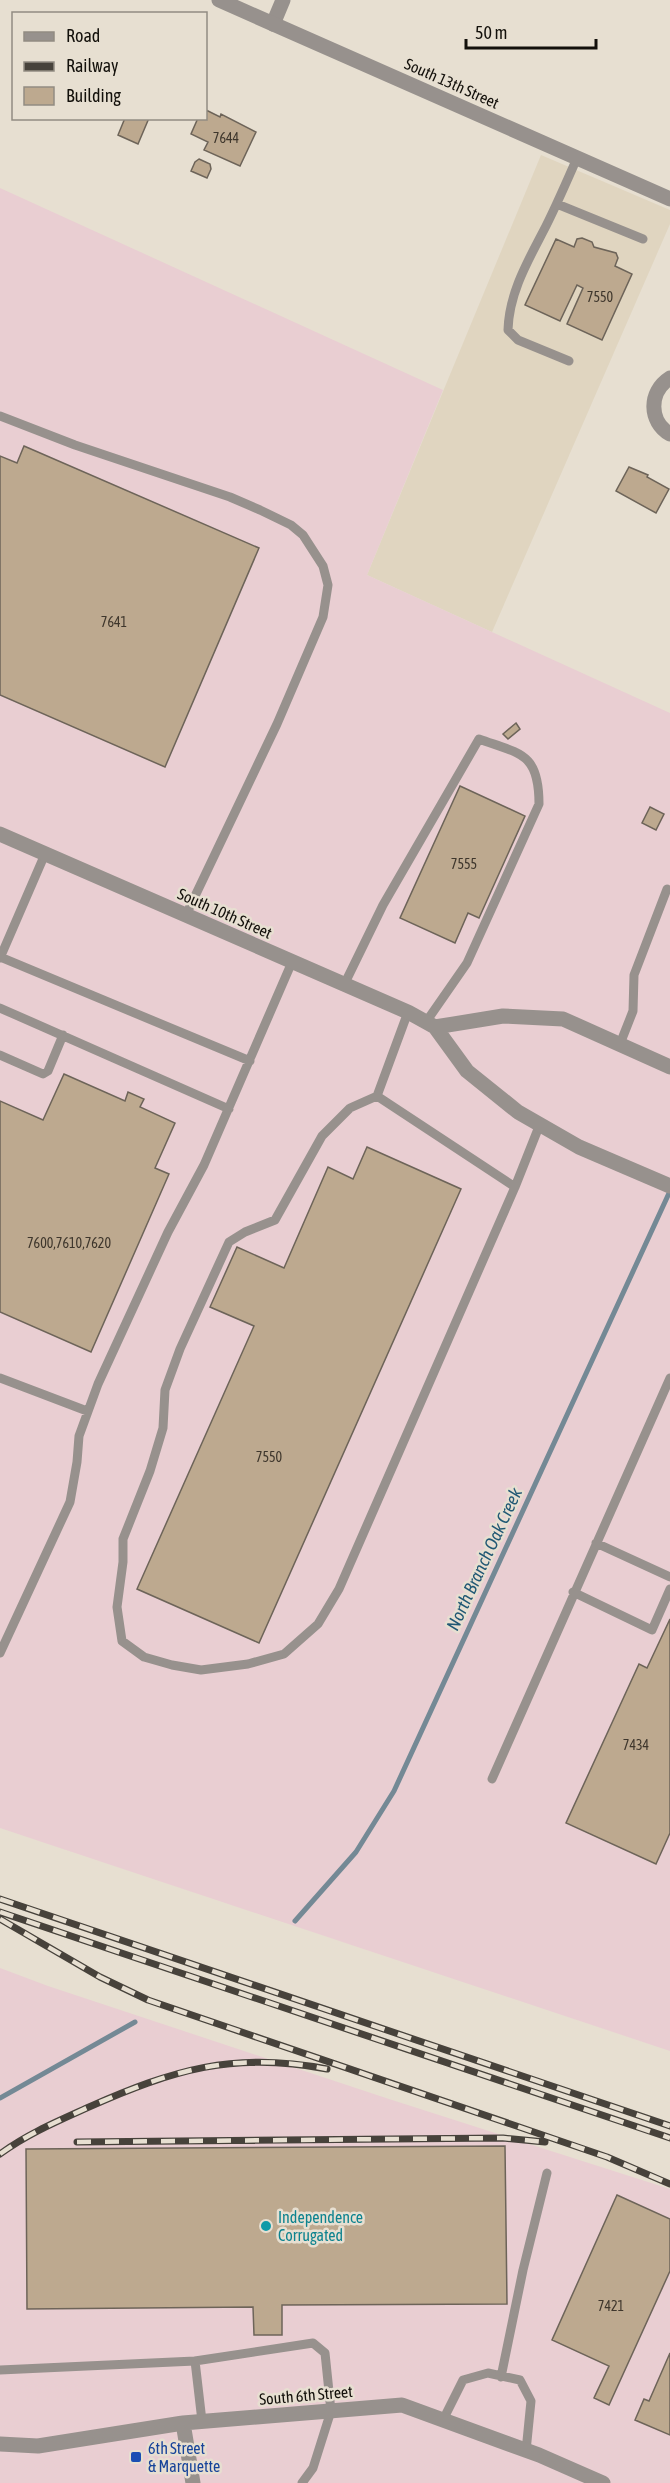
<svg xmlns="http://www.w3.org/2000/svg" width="670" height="2483" font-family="'Asap Condensed',sans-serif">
<rect width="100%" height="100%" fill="#e7dfd1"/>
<!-- built -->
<path fill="#e0d5c0" d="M541 155 670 210V224L492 632 367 575Z"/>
<!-- industrial -->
<path fill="#e9ced2" d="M0 188 443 390 367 575 670 713V2051L0 1828Z
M0 1968 48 1986 392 2100 670 2189V2483H0Z"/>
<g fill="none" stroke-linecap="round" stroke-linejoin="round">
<!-- stream -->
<path stroke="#748995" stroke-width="5" d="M295 1921 356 1852 394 1791 670 1191
M0 2098 135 2022"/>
</g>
<!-- building -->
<path fill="#bda98f" stroke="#6d6459" stroke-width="1.5" d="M206 110 220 117 221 114 256 132 240 166 204 150 208 142 191 134 198 118H206Z
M125 118H149L138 144 118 135Z
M199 159 210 164 211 169 207 178 191 171 195 162Z
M582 238 592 242 594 247 616 253 618 258 615 266 632 274 602 340 567 324 583 288 577 285 560 321 525 305 556 239 574 247 577 239Z
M24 446 259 548 165 767 0 695V456L17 463Z
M629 467 648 475 647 477 669 489 656 513 616 491Z
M516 723 520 729 508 739 503 734Z
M460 786 525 816 479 918 468 913 455 943 400 918Z
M650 807 664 814 656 830 642 823Z
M64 1074 125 1101 128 1092 144 1099 140 1107 175 1123 155 1168 169 1174 91 1352 0 1312V1101L43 1120Z
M367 1147 461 1189 259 1643 137 1589 254 1326 210 1307 237 1247 284 1268 328 1167 353 1179Z
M670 1619V1833L656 1864 566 1823 639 1664 647 1668Z
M505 2146 507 2304 282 2305V2335H254L253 2307 27 2309 26 2149Z
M617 2195 670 2219V2271L609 2405 594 2398 609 2366 552 2340Z
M670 2353V2435L635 2420 644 2399 649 2401Z"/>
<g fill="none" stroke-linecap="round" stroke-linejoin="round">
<!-- service -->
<path stroke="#97918d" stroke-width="9" d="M557 204 643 239
M569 361 518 340 508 330C509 292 529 259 546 226 557 204 567 181 577 158
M0 416 75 445 230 497 260 510 291 525 303 535 323 566 328 585 323 617 277 724 186 915
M0 957 250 1061
M0 958 45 854
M344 985 383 905 479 739C521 754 539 753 539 804L467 963 426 1022
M0 1008 229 1109
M408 1012 377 1096 515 1187 540 1124
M620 1044 633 1011 634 975 667 889
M0 1055 43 1074 48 1071 63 1035
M377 1096 350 1108 322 1136 275 1220 245 1232 229 1242 180 1349 165 1390 163 1428 150 1471 123 1539V1562L117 1607 122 1641 144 1657 172 1665 201 1670 248 1664 284 1654 318 1624 339 1589 515 1187
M0 1378 87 1411
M596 1543 670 1577
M573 1592 652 1630 670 1589
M0 1653 70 1502 77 1462 79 1436 98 1384 168 1232 204 1165 292 962
M492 1779 670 1378
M195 2361 313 2343 325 2353 331 2411 313 2468 302 2483
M0 2370 195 2361 202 2421
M501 2377 523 2270 547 2173
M443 2420 463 2380 488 2373 520 2380 531 2401 526 2451"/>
<!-- minor -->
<path stroke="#97918d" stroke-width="15" d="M273 24 283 0
M670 378C648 392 649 422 670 434
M0 834 408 1012 435 1027 467 1071 518 1112 579 1147 670 1186
M435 1027 503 1016 563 1019 670 1067"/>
<!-- tertiary -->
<path stroke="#97918d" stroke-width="15" d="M219 0 670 199
M183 2423 193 2483
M0 2444 38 2446 183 2423 402 2405 539 2455 603 2483"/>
<defs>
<path id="rail" d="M0 1899 670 2126
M0 1912 670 2138
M0 1919 100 1977 148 2000 607 2157 670 2184
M77 2142 503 2138 545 2142
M0 2154C27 2134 58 2121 89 2107 173 2070 233 2051 327 2069"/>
</defs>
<!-- rail casing -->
<use href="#rail" stroke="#47423b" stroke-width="7"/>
<!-- rail -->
<use href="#rail" stroke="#e7dfd1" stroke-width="4.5" stroke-dasharray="14" stroke-linecap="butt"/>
</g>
<!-- markers -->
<circle fill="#0f9aa8" stroke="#e7dfd1" stroke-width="2" cx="266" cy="2226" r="6"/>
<rect fill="#1a4fb4" stroke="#e7dfd1" stroke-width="2" x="130" y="2451" width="12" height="12" rx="3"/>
<g text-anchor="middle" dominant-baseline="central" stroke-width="5" stroke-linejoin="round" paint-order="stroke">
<!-- number labels -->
<g font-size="14" fill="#3e362c">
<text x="226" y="138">7644</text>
<text x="600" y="297">7550</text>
<text x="114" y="622">7641</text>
<text x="464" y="864">7555</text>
<text x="69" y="1243">7600,7610,7620</text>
<text x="269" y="1457">7550</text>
<text x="636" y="1745">7434</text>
<text x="611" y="2306">7421</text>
</g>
<!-- street labels -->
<g font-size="16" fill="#13100b" stroke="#e7dfd1">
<text transform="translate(452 83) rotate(24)">South 13th Street</text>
<text transform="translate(225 913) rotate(24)">South 10th Street</text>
<text transform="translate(306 2395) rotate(-5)">South 6th Street</text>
</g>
<!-- culture labels -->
<g font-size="16" fill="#0d838f" stroke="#e7dfd1" text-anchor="start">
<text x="278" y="2217">Independence<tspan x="278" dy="18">Corrugated</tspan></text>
</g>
<!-- transit labels -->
<g font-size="16" fill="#164399" stroke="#e7dfd1" text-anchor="start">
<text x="148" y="2448">6th Street<tspan x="148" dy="18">&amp; Marquette</tspan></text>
</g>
<!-- water labels -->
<g font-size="18" font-style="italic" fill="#215874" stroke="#e7dfd1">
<text transform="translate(484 1559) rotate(-65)">North Branch Oak Creek</text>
</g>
</g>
<!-- legend -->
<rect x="12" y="12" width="195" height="108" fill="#e7dfd1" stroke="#928c82" stroke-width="1.5"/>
<rect x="24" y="32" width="30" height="9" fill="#97918d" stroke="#928c82" stroke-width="1.5"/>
<text x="66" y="42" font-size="18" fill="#13100b">Road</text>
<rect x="24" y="62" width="30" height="9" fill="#47423b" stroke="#928c82" stroke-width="1.5"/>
<text x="66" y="72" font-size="18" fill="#13100b">Railway</text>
<rect x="24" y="87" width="30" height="18" fill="#bda98f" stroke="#928c82" stroke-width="1.5"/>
<text x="66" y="102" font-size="18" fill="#13100b">Building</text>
<!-- scale -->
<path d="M466 39v9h130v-9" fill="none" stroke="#13100b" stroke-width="3"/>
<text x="475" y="39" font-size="18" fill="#13100b" stroke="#e7dfd1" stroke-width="4.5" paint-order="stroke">50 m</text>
</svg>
